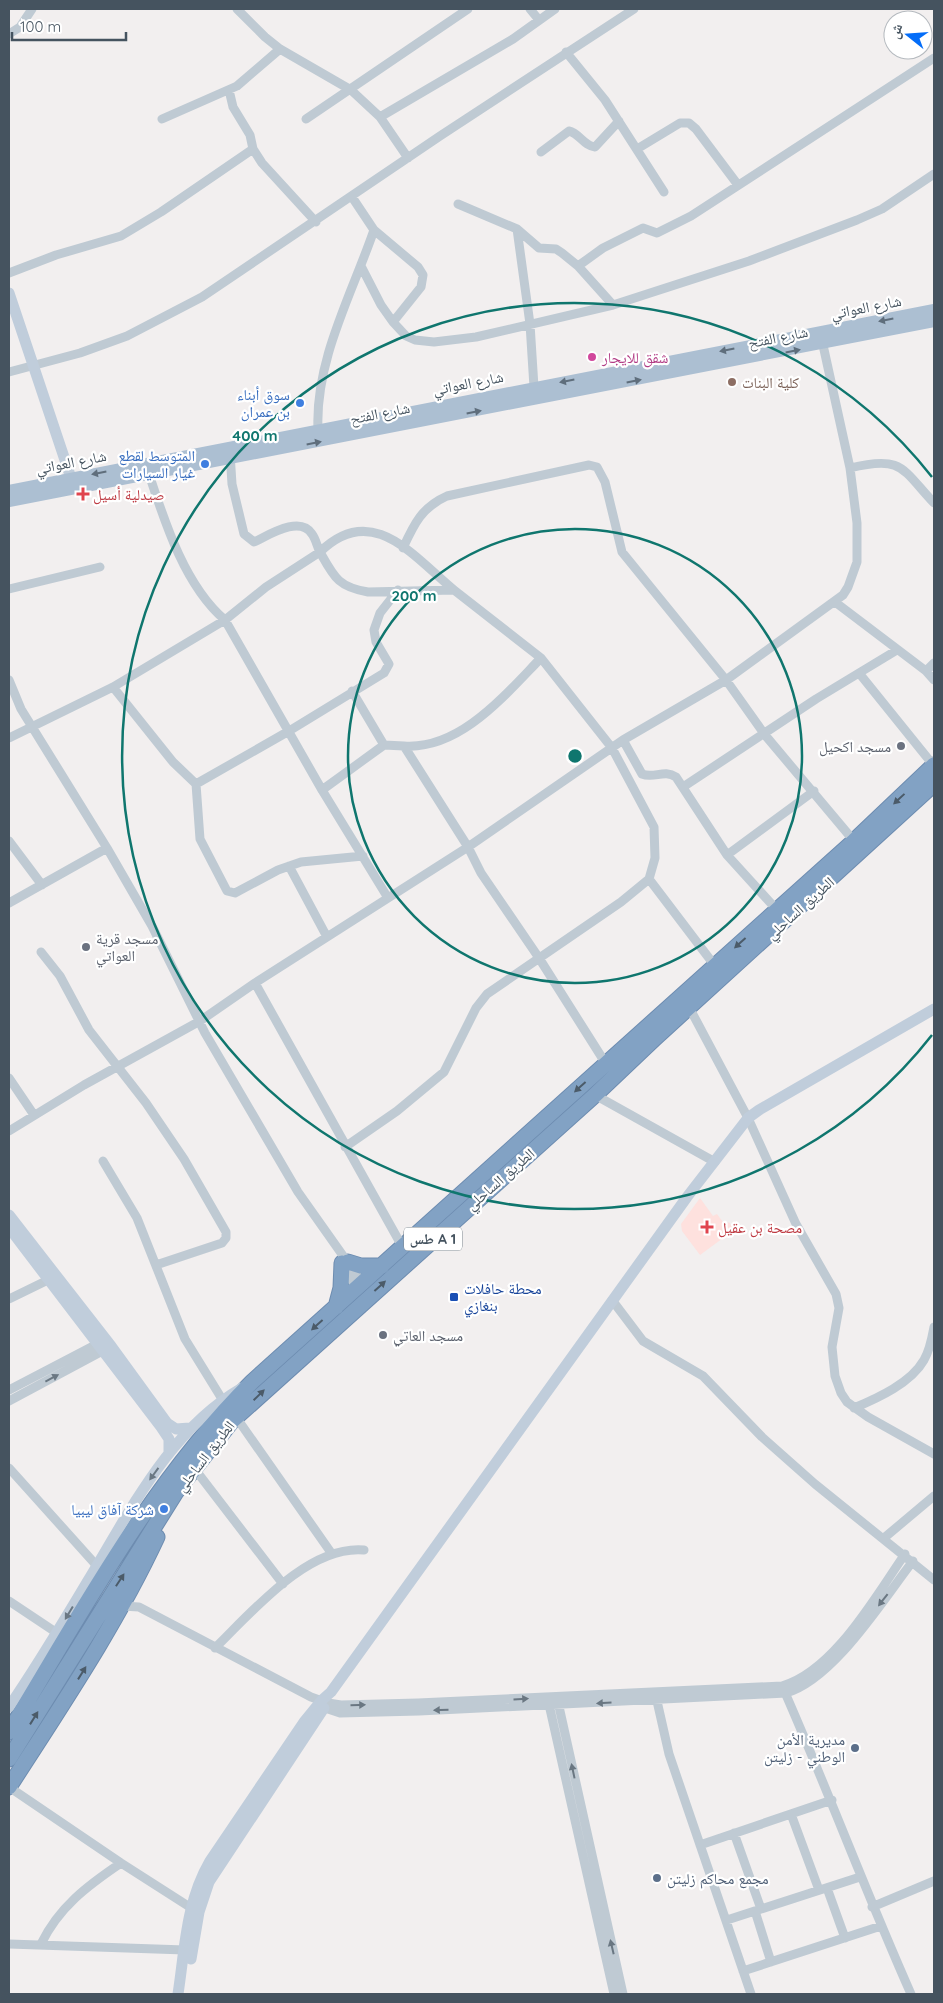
<svg xmlns="http://www.w3.org/2000/svg" width="943" height="2003" font-family="Quicksand,'Noto Naskh Arabic',sans-serif">
<rect width="100%" height="100%" fill="#f2efef"/>
<!-- medical -->
<path fill="#fee1de" d="M700 1198 713 1216 717 1214 725 1225 729 1222 734 1230 700 1255 682 1231 681 1224Z"/>
<g fill="none" stroke-linecap="round" stroke-linejoin="round">
<defs>
<path id="highway" d="M348 1262 361 1266H382
M336 1307 341 1288 342 1263
M9 1732C82 1612 151 1482 252 1382L854 841 934 765
M9 1759 176 1492 232 1421 595 1095 654 1039 934 784
M9 1787C61 1706 116 1625 157 1537"/>
</defs>
<!-- highway casing -->
<use href="#highway" stroke="#6d8cb0" stroke-width="17"/>
<!-- street -->
<path stroke="#bfcad3" stroke-width="9" d="M237 9 265 37 280 49 351 90 380 117 408 158
M530 9 539 20
M9 34 20 27 32 9
M566 52 605 100 664 192
M229 90 233 107 250 135 253 149 262 163 316 222
M380 117 513 39 555 9
M162 119 237 86 280 49
M306 119 468 9
M637 149 680 123H689L696 129 738 185
M541 152 569 131C579 133 584 146 595 147L619 121
M352 197 374 230 418 267 423 275 421 287 393 322 406 336 415 340 434 342 476 337 613 305 749 261 857 220 882 209 934 174
M458 204 517 229 539 248 556 249 562 253 578 266 613 305
M517 229 530 324 534 387
M361 266 381 305 393 322
M578 266 603 248 643 228 657 233 691 216 934 58
M9 273 56 255 121 236 161 212 253 149
M9 372 80 353 127 336 202 297 440 136 634 9
M318 429C315 360 352 294 374 230
M230 453 232 484 244 534 254 542C269 535 300 515 312 534 316 539 317 547 320 552 372 501 413 556 454 590
M850 468C903 455 902 469 934 503
M149 474C165 523 185 586 225 620L322 790 388 898
M403 548C414 524 422 507 447 496L589 465 597 467 605 482 622 552 726 680 765 735 854 841
M9 589 100 567
M835 602 926 671 934 680
M926 671 934 663
M859 673 934 766
M9 680 21 709 107 848 152 926 205 1033 298 1192 363 1284
M113 687 173 762 196 784 200 839 227 891 235 893 278 870 301 862 363 856
M352 691 384 745 404 746 468 847 481 873 539 958 606 1064
M9 738 113 687 225 620 266 587 320 552C334 577 338 587 368 592L454 590 541 658 612 748 654 827 655 858 649 879 621 902 487 994 476 1008 444 1072 397 1111 345 1147
M623 740 642 774C654 779 664 769 676 777L727 855 777 910
M404 746C460 750 505 695 541 658
M196 784 289 731 384 673 389 664 376 642 374 630 380 613 398 590
M683 787 816 699 897 650
M322 790 384 745
M9 841 42 885
M727 855 814 791
M289 866 327 937
M649 879 715 966
M9 903 107 848
M41 952 60 976 89 1030 146 1103 184 1159 226 1232V1238L222 1243 156 1265
M255 983 403 1248
M689 1007 748 1118 796 1224 836 1294 839 1308 832 1347 835 1376 841 1393 847 1402 868 1417 934 1454
M9 1078 34 1115
M595 1095 715 1162
M9 1131 84 1085 200 1021 255 983 468 847 623 740 726 680 843 595 848 587 857 562V523L850 468 823 345
M103 1161 137 1218 185 1339 222 1399
M344 1267 357 1289
M9 1299 48 1280
M612 1300 643 1341 703 1376 762 1437 815 1484 934 1580
M9 1390 101 1342
M9 1401 108 1348
M854 1408C878 1398 911 1383 924 1360 930 1350 932 1338 934 1327
M236 1417 332 1554
M9 1468 97 1566
M194 1468 283 1584
M884 1538 934 1496
M9 1601 57 1633
M122 1606 139 1607 311 1697 328 1703 341 1705 418 1703 782 1686C834 1671 875 1597 905 1554
M215 1648C252 1612 308 1545 364 1550
M783 1688C828 1790 866 1893 911 1994
M548 1700 614 1994
M657 1701 669 1754 751 1994
M558 1702 623 1994
M319 1706 340 1713 419 1711 786 1693C834 1679 882 1601 913 1561
M9 1787 121 1863 196 1911
M791 1814 819 1890
M734 1833 761 1909
M700 1845 832 1800
M827 1888 845 1938
M872 1907 934 1881
M755 1911 771 1962
M727 1920 860 1877
M9 1944 185 1950
M41 1944C59 1907 87 1886 121 1863
M743 1971 881 1926"/>
<!-- secondary -->
<path stroke="#c0cddb" stroke-width="11" d="M9 293 74 487
M9 1215 111 1346 167 1423 176 1429 190 1428
M10 1229 161 1427 169 1439V1453
M9 1707C40 1662 67 1616 95 1569 135 1502 173 1428 242 1388
M191 1959 199 1912 209 1882 324 1708
M178 1994C185 1948 186 1902 210 1861L304 1722 322 1700 331 1692 687 1197 748 1118 759 1110 934 1009"/>
<!-- primary -->
<path stroke="#acbfd2" stroke-width="12" d="M9 491 934 310
M9 501 934 321"/>
<!-- highway -->
<use href="#highway" stroke="#82a2c4" stroke-width="15"/>
</g>
<!-- one-way arrows -->
<defs><path id="oneway-solid" d="M-6-.8H1V-3.2L6.5 0L1 3.2V.8H-6Z" transform="scale(1.25)"/></defs>
<g fill="#5f6e7c">
<use href="#oneway-solid" transform="translate(886 320) rotate(169)"/>
<use href="#oneway-solid" transform="translate(727 350) rotate(169)"/>
<use href="#oneway-solid" transform="translate(793 351) rotate(-11)"/>
<use href="#oneway-solid" transform="translate(567 381) rotate(169)"/>
<use href="#oneway-solid" transform="translate(634 381) rotate(-11)"/>
<use href="#oneway-solid" transform="translate(474 412) rotate(-11)"/>
<use href="#oneway-solid" transform="translate(314 443) rotate(-11)"/>
<use href="#oneway-solid" transform="translate(99 473) rotate(169)"/>
</g>
<g fill="#4b5b69">
<use href="#oneway-solid" transform="translate(899 799) rotate(137)"/>
<use href="#oneway-solid" transform="translate(740 943) rotate(138)"/>
<use href="#oneway-solid" transform="translate(580 1087) rotate(138)"/>
<use href="#oneway-solid" transform="translate(380 1286) rotate(-42)"/>
<use href="#oneway-solid" transform="translate(317 1325) rotate(138)"/>
<use href="#oneway-solid" transform="translate(259 1395) rotate(-44)"/>
<use href="#oneway-solid" transform="translate(120 1580) rotate(-57)"/>
<use href="#oneway-solid" transform="translate(82 1673) rotate(-58)"/>
<use href="#oneway-solid" transform="translate(34 1718) rotate(-58)"/>
</g>
<g fill="#6a7782">
<use href="#oneway-solid" transform="translate(52 1378) rotate(-28)"/>
<use href="#oneway-solid" transform="translate(883 1600) rotate(128)"/>
<use href="#oneway-solid" transform="translate(521 1699) rotate(-3)"/>
<use href="#oneway-solid" transform="translate(604 1703) rotate(177)"/>
<use href="#oneway-solid" transform="translate(358 1705) rotate(-1)"/>
<use href="#oneway-solid" transform="translate(441 1710) rotate(178)"/>
<use href="#oneway-solid" transform="translate(573 1771) rotate(-102)"/>
<use href="#oneway-solid" transform="translate(612 1947) rotate(-103)"/>
</g>
<g fill="#6a7884">
<use href="#oneway-solid" transform="translate(154 1474) rotate(126)"/>
<use href="#oneway-solid" transform="translate(69 1613) rotate(121)"/>
</g>
<!-- distance rings -->
<g fill="none" stroke="#0f766e" stroke-width="2.5">
<circle cx="575" cy="756" r="227"/>
<path d="M932 1035A453 453 0 1 1 932 477"/>
</g>
<!-- markers -->
<circle fill="#d1479c" stroke="#fff" stroke-width="2" cx="592" cy="357" r="5"/>
<circle fill="#8d6e63" stroke="#fff" stroke-width="2" cx="732" cy="382" r="5"/>
<g fill="#3f7fe0" stroke="#fff" stroke-width="2">
<circle cx="300" cy="403" r="5"/>
<circle cx="205" cy="464" r="5"/>
<circle cx="164" cy="1509" r="5"/>
</g>
<g fill="#e0444e" stroke="#fff" stroke-width="2">
<path d="M80.5 486.5h5v5h5v5h-5v5h-5v-5h-5v-5h5z"/>
<path d="M704.5 1219.5h5v5h5v5h-5v5h-5v-5h-5v-5h5z"/>
</g>
<g fill="#6b7280" stroke="#fff" stroke-width="2">
<circle cx="901" cy="746" r="5"/>
<circle cx="86" cy="947" r="5"/>
<circle cx="383" cy="1335" r="5"/>
</g>
<rect fill="#1a4fb4" stroke="#fff" stroke-width="2" x="449" y="1292" width="10" height="10" rx="2.5"/>
<g fill="#5c6f8a" stroke="#fff" stroke-width="2">
<circle cx="855" cy="1748" r="5"/>
<circle cx="657" cy="1878" r="5"/>
</g>
<g text-anchor="middle" dominant-baseline="central" stroke-width="4.5" stroke-linejoin="round" paint-order="stroke">
<!-- shield labels -->
<rect fill="#fff" stroke="#7d878f" stroke-width="1" x="404" y="1227.5" width="58" height="23" rx="4"/>
<g font-size="14" font-weight="bold" fill="#45535f">
<text x="433" y="1239">طس A 1</text>
</g>
<!-- street labels -->
<g font-size="15" fill="#45535f" stroke="#fff">
<text transform="translate(866 307) rotate(-11)">شارع العواتي</text>
<text transform="translate(778 337) rotate(-11)">شارع الفتح</text>
<text transform="translate(468 383) rotate(-11)">شارع العواتي</text>
<text transform="translate(380 413) rotate(-11)">شارع الفتح</text>
<text transform="translate(71 462) rotate(-11)">شارع العواتي</text>
<text transform="translate(800 908) rotate(-42)">الطريق الساحلي</text>
<text transform="translate(500 1179) rotate(-41)">الطريق الساحلي</text>
<text transform="translate(205 1456) rotate(-52)">الطريق الساحلي</text>
</g>
<!-- hotel labels -->
<g font-size="15" fill="#b23c85" stroke="#fff" text-anchor="start">
<text x="602" y="357">شقق للايجار</text>
</g>
<!-- education labels -->
<g font-size="15" fill="#785e54" stroke="#fff" text-anchor="start">
<text x="742" y="382">كلية البنات</text>
</g>
<!-- shop labels -->
<g font-size="15" fill="#366cbe" stroke="#fff" text-anchor="end">
<text x="290" y="394">سوق أبناء<tspan x="290" dy="17">بن عمران</tspan></text>
<text x="195" y="455">المتوسط لقطع<tspan x="195" dy="17">غيار السيارات</tspan></text>
<text x="154" y="1509">شركة آفاق ليبيا</text>
</g>
<!-- health labels -->
<g font-size="15" fill="#be3a42" stroke="#fff" text-anchor="start">
<text x="93" y="494">صيدلية أسيل</text>
<text x="718" y="1227">مصحة بن عقيل</text>
</g>
<!-- worship labels -->
<g font-size="15" fill="#5b616d" stroke="#fff" text-anchor="start">
<text x="891" y="746" text-anchor="end">مسجد اكحيل</text>
<text x="96" y="938">مسجد قرية<tspan x="96" dy="17">العواتي</tspan></text>
<text x="393" y="1335">مسجد العاتي</text>
</g>
<!-- transit labels -->
<g font-size="15" fill="#164399" stroke="#fff" text-anchor="start">
<text x="464" y="1288">محطة حافلات<tspan x="464" dy="17">بنغازي</tspan></text>
</g>
<!-- service labels -->
<g font-size="15" fill="#4e5e75" stroke="#fff" text-anchor="end">
<text x="845" y="1739">مديرية الأمن<tspan x="845" dy="17">الوطني - زليتن</tspan></text>
<text x="667" y="1878" text-anchor="start">مجمع محاكم زليتن</text>
</g>
</g>
<circle cx="575" cy="756" r="8" fill="#0f766e" stroke="#fff" stroke-width="2.5"/>
<g font-size="15" text-anchor="middle" font-weight="bold" fill="#0f766e" stroke="#fff" stroke-width="4.5" stroke-linejoin="round" paint-order="stroke">
<text x="255" y="441">400 m</text>
<text x="414" y="601">200 m</text>
</g>
<!-- border -->
<rect width="943" height="2003" fill="none" stroke="#45535f" stroke-width="20"/>
<!-- north arrow -->
<g transform="translate(908 35) rotate(287)"><circle r="24" fill="#ffffff" stroke="#b5babf"/>
<path d="M0-4L9 19L0 12L-9 19Z" fill="#046df8"/>
<text y="-8" font-size="14" font-weight="bold" text-anchor="middle" fill="#45535f">ش</text>
</g>
<!-- scale -->
<path d="M12 32v8h114v-8" fill="none" stroke="#45535f" stroke-width="2.5"/>
<text x="20" y="32" font-size="15" fill="#45535f" stroke="#ffffff" stroke-width="4" paint-order="stroke">100 m</text>
</svg>
